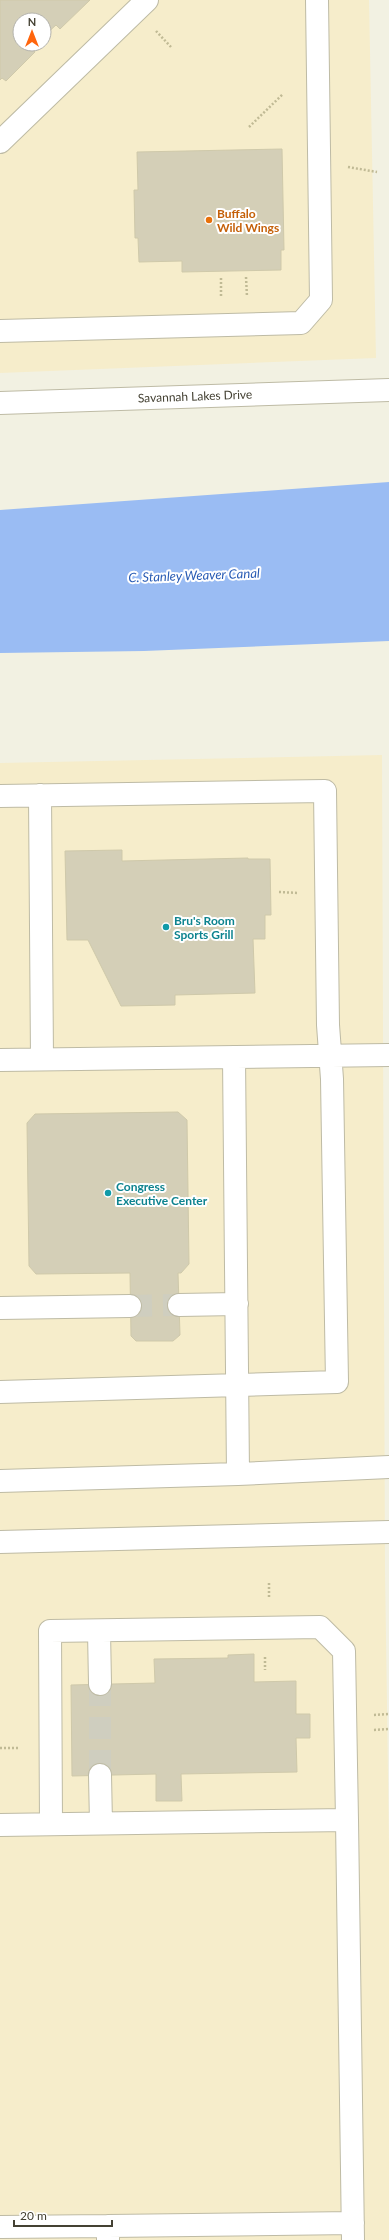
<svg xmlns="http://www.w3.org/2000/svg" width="389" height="2240" font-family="Lato,sans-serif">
<rect width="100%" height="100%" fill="#f2f1e2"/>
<!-- commercial -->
<path fill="#f6edcb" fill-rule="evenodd" d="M0 0H369L376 358 0 373ZM20 20H44V44H20Z
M382 755 385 1570 389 1844V2240H0V763Z"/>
<!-- water -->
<path fill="#9abcf3" d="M389 482V641L144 651 0 653V510Z"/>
<!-- building -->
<path fill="#d4cfb7" stroke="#cfc9aa" d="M0 0H90L60 29 56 25 44 36V20H20V44H36L32 48 35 52 6 81 2 78 0 80Z
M282 149 284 250H281V270L182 272V261L139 262 138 238H135L134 190H138L137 152Z
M122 850V861L248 858V859H270L271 915H265V939H253L255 993 175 995V1005L121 1006 88 940H67L65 851Z
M178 1112 187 1120 189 1264 181 1273H178L180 1335 173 1341H136L131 1336 130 1273 36 1274 29 1266 27 1123 35 1114Z
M254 1654V1682L296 1681V1714H310V1738H296L297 1772 181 1774 182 1801H156V1774L72 1776 71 1685 155 1683 154 1659 228 1658V1655Z"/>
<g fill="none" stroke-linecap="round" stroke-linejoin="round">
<!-- minor-tunnel -->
<path stroke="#cfcebf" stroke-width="22" stroke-dasharray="22 11" stroke-linecap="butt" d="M130 1306 179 1305
M100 1684V1775"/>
<defs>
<path id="minor" d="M0 142 147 0
M0 331 301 323 321 300 317 0
M0 403 389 390
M40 795 42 1059
M0 796 325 791 328 1025 332 1079 337 1382 0 1392
M234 1057 238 1474
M0 1060 389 1055
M179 1305 237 1304
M0 1308 130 1306
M0 1481 238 1474 389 1467
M0 1542 389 1532
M99 1631 100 1684
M100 1775 101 1823
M347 1820 353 2240
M0 1825 347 1820 344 1651 320 1627 50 1631 51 1824
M0 2227 108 2226
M108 2240V2226L353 2223"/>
</defs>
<!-- minor casing -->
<use href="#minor" stroke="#bebba5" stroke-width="24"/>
<!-- path -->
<path stroke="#c0ba95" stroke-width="2.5" stroke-dasharray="2 2" stroke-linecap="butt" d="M156 31 171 47
M249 127 283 94
M348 167 377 172
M246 277 247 297
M221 278V297
M279 892 299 893
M269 1583V1599
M265 1657V1670
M374 1715 389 1714
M374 1730 389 1729
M0 1748H20"/>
<!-- minor -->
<use href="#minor" stroke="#fff" stroke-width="22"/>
</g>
<!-- markers -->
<circle fill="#e8710a" stroke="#fff" stroke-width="1.5" cx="209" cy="220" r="4"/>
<g fill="#0f9aa8" stroke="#fff" stroke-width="1.5">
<circle cx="166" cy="927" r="4"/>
<circle cx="108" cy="1193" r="4"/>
</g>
<g text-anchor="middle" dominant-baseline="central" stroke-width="4" stroke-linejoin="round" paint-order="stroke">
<!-- food labels -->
<g font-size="12" font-weight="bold" fill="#c56008" stroke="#fff" text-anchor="start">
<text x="217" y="213">Buffalo<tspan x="217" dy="14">Wild Wings</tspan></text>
</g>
<!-- street labels -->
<g font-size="12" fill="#444133" stroke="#fff">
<text transform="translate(195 396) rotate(-2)">Savannah Lakes Drive</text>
</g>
<!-- culture labels -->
<g font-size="12" font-weight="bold" fill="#0d838f" stroke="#fff" text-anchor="start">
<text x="174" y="920">Bru's Room<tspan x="174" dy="14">Sports Grill</tspan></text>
<text x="116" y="1186">Congress<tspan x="116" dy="14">Executive Center</tspan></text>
</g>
<!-- water labels -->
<g font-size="13" font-style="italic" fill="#285bb4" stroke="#fff">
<text transform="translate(194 575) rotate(-2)">C. Stanley Weaver Canal</text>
</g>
</g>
<!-- north arrow -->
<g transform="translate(32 32)"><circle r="19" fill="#ffffff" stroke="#b4b3ad"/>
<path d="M0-3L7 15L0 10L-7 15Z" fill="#ff650d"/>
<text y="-6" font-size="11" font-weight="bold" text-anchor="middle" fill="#444133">N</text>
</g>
<!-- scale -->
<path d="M14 2220v6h98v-6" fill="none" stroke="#444133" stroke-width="2"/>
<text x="20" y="2220" font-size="12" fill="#444133" stroke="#ffffff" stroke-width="3" paint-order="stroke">20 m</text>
</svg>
